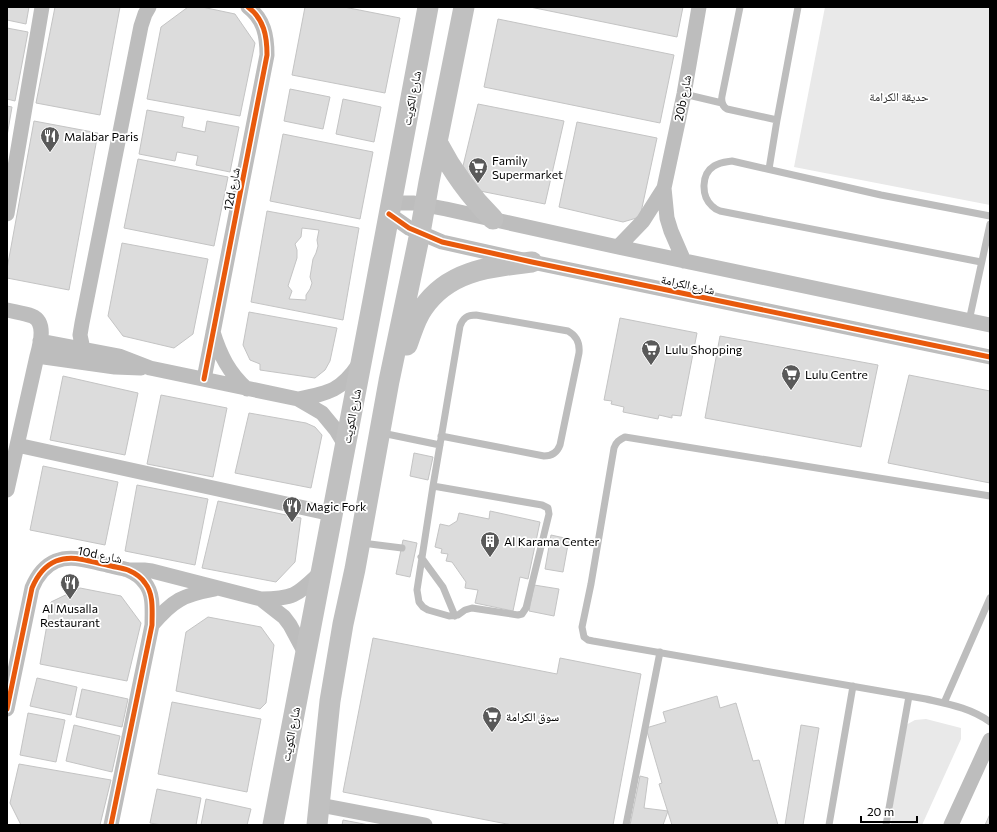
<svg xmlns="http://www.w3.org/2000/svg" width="997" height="832" font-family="Commissioner,'Noto Naskh Arabic',sans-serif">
<rect width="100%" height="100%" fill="#fff"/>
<!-- green -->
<path fill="#e9e9e9" d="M825 7H990V205L794 167Z
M926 719 961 728V739L922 825H891L899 740 904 726 915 720Z"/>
<!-- building -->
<path fill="#dcdcdc" stroke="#c4c4c4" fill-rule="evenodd" d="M7 7H29L26 24 7 20Z
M55 7H120L100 115 36 103Z
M188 7H202L235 14 255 43 240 116 147 99 161 27Z
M305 7H344L400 18 385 93 292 75Z
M530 7H683L677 37Z
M498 19 674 55 660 123 484 87Z
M7 28 28 32 15 101 7 99Z
M290 89 330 97 323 129 284 121Z
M343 99 381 107 374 142 336 134Z
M478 104 564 121 545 204 480 191 463 166Z
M7 106 12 107 7 136Z
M147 110 184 117 182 127 205 132 207 121 239 127 230 172 196 165 198 156 177 152 175 161 139 154Z
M34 121 98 133 69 290 7 278V269Z
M577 122 657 138 640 217 623 222 559 207Z
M283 134 373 152 360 219 270 201Z
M138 159 228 177 214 246 124 228Z
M267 211 359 228 343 320 251 302ZM302 228 319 230 317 240 318 246 316 253 313 259 310 277 312 283 310 289 306 295V300L289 299 292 291 288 286 297 258V250L295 244 301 237Z
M122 243 208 259 193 334 174 348 123 336 108 316Z
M249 312 337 328 330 361 325 370 315 378 260 370V364L250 360 243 345Z
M620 318 697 333 681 416 672 415V418L659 415 658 419 623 412 624 407 611 404 612 401 604 400Z
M720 336 878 365 861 447 705 418Z
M909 375 990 391V483L888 463Z
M63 376 138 393 125 455 50 440Z
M161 395 227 408 213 477 147 464Z
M249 413 306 423 315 427 322 435 311 488 235 473Z
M414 453 433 457 428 480 410 476Z
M43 466 118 482 105 545 30 530Z
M137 485 208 499 195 565 125 551Z
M218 501 301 518 295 562 276 582 202 568Z
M490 511 540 522 528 579 520 577 513 611 475 603 478 590 465 588 466 582 452 562 446 561 448 554 441 553 442 549 435 547 440 524 449 526 457 521 459 513 489 519Z
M551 535 569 539 563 572 545 569Z
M403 540 417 543 410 577 396 574Z
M534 585 559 589 554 616 529 611Z
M80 588 121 596 141 623 127 681 40 664 51 602Z
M208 617 261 627 274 645 266 703 260 709 176 691 186 632Z
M373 638 557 674 560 658 641 674 613 825H512L343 792Z
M37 678 77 687 71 715 30 706Z
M82 689 128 699 122 727 76 717Z
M717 696 720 708 736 703 753 761 759 760 778 825H672L659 784 662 783 646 728 666 722 663 712Z
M172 702 261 719 247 792 158 774Z
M28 713 65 720 56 762 20 755Z
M74 725 120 736 112 772 66 761Z
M801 725 819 728 803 825H785Z
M19 764 111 780 100 825H21L10 803Z
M640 776 648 778 644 808 668 811 663 825H630Z
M157 789 201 798 196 825H162L150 823Z
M206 799 251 809 247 825H201Z
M990 814V825H985Z
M343 820 369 825H342Z"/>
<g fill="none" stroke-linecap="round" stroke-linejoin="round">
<!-- service -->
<path stroke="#bdbdbd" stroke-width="7" d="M740 7 722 96C721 102 722 106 727 109L777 120 798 7
M684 94 722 103
M769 169 777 120
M981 262 720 211C717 210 714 208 712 206 701 196 701 174 714 166 720 162 725 162 732 161L881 195 990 216
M969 321 990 224
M382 433 440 445
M433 486 417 590 419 602 423 607 428 610 449 616 458 615 465 610 472 608 518 615 522 614 526 608 549 514 548 508 542 505 433 486 460 326C463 318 467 315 476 315L568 331C577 336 580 343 579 353L560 445C557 453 552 456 544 456L441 436
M990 496 625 437C619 440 616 442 614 448L591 584 582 627 584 637 588 640 593 641 926 699C948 704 971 708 990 722
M362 543 402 548
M421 557 443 587 455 616
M944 703 990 598
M626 825 660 652
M829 825 853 686
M886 825 909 696"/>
<!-- minor -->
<path stroke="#bdbdbd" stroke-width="15" d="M391 203H414L446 209 618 247 990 325
M7 214 42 7
M389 214 409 228 442 242 532 262 990 357
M618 247 643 221 664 188
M684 261 671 231 667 218 664 188 684 94 699 7
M7 310C15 312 24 313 32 316 47 322 40 345 37 356L7 490
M213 332C220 355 229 373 247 389
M40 341 119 356 150 368 298 399 322 413 336 430 345 445
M83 349 80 335 82 323 141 26 145 14 149 7
M37 356 115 367 141 368
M204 379 267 55C267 36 264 19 248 7
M298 399C329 393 341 391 359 364
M17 445 332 514
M129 570H144L152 571 261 599C294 599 297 595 320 573
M261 599 284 617 290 625 305 653
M152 625C173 600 183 595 215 589
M7 709 32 588C37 576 44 566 56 561 73 554 91 562 107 565 114 567 122 568 128 570 135 573 141 577 145 583 154 594 152 611 152 625L111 825
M320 805 425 825
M951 825 990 740"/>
<!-- secondary -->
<path stroke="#c0c0c0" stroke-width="21" d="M437 142C452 171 470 196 493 219
M407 345C412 332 415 319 423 308 449 270 490 267 532 262
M273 825C324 552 378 280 428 7
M317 825 330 701 343 624 355 569 389 381 420 233 429 182 464 7"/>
<defs>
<path id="cycleway" d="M389 214 409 228 442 242 532 262 990 357
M204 379 267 55C267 36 264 19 248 7
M7 709 32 588C37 576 44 566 56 561 73 554 91 562 107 565 114 567 122 568 128 570 135 573 141 577 145 583 154 594 152 611 152 625L111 825"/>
</defs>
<!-- cycleway casing -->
<use href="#cycleway" stroke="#fff" stroke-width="8"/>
<!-- cycleway -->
<use href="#cycleway" stroke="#e8590c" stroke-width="5"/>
</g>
<!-- icons -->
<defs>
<symbol id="restaurant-pin" viewBox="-11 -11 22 30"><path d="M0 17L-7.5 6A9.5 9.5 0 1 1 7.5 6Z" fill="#595959" stroke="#fff"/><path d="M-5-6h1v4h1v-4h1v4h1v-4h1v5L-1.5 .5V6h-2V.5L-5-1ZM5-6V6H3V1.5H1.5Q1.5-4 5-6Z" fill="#fff"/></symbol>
<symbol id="supermarket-pin" viewBox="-11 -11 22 30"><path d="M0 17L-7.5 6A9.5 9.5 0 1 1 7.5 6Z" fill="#595959" stroke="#fff"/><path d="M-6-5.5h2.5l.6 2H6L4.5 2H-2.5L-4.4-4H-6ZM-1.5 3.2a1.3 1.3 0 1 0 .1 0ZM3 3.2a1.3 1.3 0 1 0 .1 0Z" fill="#fff"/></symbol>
<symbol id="building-pin" viewBox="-11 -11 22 30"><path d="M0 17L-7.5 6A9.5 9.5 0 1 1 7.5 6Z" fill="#595959" stroke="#fff"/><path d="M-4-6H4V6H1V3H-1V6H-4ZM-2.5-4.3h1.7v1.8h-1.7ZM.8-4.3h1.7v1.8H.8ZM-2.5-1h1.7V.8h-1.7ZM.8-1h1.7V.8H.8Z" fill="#fff"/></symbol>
</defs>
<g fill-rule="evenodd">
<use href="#restaurant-pin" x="39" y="125" width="22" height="30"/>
<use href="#supermarket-pin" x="467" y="156" width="22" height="30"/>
<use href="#supermarket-pin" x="640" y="338" width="22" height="30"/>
<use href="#supermarket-pin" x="780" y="363" width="22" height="30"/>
<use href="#restaurant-pin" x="281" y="495" width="22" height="30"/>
<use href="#building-pin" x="479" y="530" width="22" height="30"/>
<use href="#restaurant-pin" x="59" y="572" width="22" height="30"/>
<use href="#supermarket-pin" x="481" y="705" width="22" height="30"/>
</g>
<g text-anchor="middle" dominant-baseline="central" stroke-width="3.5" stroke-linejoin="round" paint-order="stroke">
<!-- park labels -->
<g font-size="12" fill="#2e2e2e" stroke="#fff">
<text x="899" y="96">حديقة الكرامة</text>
</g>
<!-- street labels -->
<g font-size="12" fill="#000" stroke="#fff">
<text transform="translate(411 98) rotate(-79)">شارع الكويت</text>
<text transform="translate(682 98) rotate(-79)">20b شارع</text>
<text transform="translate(231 189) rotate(-79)">12d شارع</text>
<text transform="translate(688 284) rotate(12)">شارع الكرامة</text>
<text transform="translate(351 416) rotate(-79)">شارع الكويت</text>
<text transform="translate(100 554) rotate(11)">10d شارع</text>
<text transform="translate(290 734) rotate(-79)">شارع الكويت</text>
</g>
<!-- poi labels -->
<g font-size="12" fill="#000" stroke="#fff" text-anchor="start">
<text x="64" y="136">Malabar Paris</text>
<text x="492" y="160">Family<tspan x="492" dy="14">Supermarket</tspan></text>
<text x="665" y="349">Lulu Shopping</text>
<text x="805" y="374">Lulu Centre</text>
<text x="306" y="506">Magic Fork</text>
<text x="504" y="541">Al Karama Center</text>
<text x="70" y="608" text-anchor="middle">Al Musalla<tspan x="70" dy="14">Restaurant</tspan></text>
<text x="506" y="716">سوق الكرامة</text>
</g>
</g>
<!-- border -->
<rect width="997" height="832" fill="none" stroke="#000000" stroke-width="16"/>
<!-- scale -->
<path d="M861 816v6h56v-6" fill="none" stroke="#000000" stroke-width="2"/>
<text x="867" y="816" font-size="12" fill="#000000" stroke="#ffffff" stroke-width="3" paint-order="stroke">20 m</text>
</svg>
